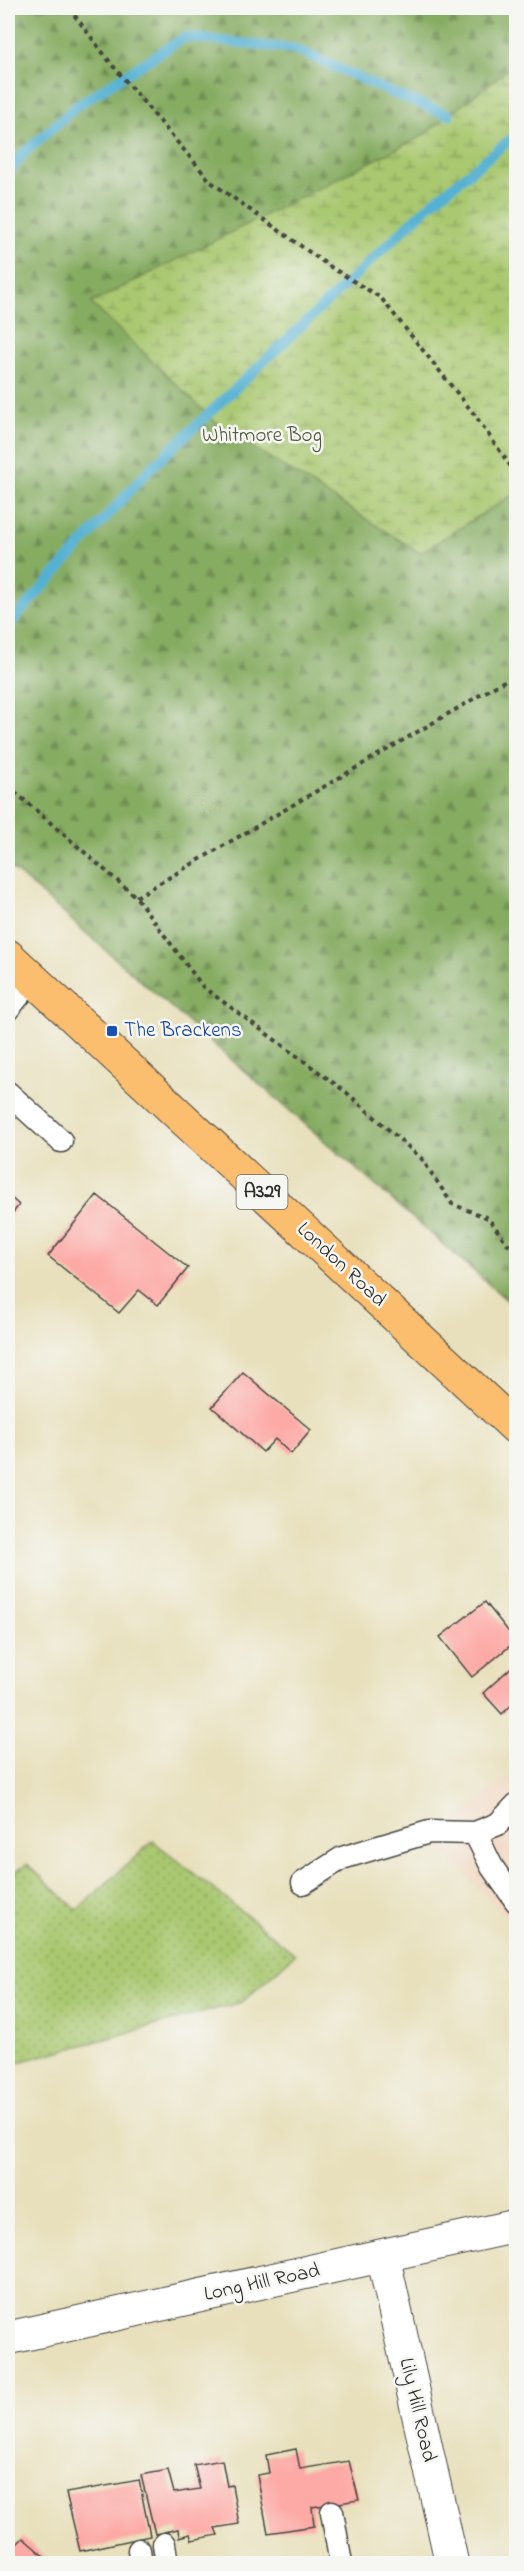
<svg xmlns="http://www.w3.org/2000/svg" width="524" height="2571" font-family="'Indie Flower',sans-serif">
<defs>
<pattern id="grass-dots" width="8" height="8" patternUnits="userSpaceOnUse" patternTransform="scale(1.5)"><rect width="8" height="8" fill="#a9c86f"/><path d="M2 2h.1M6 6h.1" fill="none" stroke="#8aa35b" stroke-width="1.8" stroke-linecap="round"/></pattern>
<pattern id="forest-firs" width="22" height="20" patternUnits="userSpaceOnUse" patternTransform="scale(1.5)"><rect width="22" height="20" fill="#86ac62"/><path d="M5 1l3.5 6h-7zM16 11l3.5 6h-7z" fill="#6e8c51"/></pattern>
<pattern id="wetland-marsh" width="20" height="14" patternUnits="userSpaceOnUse" patternTransform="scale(1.5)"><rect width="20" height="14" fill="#a9c86f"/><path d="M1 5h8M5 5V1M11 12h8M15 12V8" fill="none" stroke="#8aa35b"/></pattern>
</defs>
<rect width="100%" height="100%" fill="#f6f6f2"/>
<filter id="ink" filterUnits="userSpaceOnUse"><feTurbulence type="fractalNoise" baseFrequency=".0167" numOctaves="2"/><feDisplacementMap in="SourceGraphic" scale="12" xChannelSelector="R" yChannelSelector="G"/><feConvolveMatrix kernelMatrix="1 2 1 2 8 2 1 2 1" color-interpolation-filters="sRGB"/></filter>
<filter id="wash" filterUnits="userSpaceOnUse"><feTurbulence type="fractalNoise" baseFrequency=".008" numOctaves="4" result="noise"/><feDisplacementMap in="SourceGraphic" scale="24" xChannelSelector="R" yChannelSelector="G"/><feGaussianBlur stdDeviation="1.35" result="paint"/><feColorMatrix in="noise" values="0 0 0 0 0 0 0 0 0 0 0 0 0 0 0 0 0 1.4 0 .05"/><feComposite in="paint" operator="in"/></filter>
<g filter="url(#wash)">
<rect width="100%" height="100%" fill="#e8e0bc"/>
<!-- built -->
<path fill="#f1d5bd" d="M516 1770V1926L431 1841Z"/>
<!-- grass -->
<path fill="url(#grass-dots)" stroke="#6a7a4d" stroke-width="1.5" d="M153 1841 295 1954 242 2002 8 2065V1878L27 1864 77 1910Z"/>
<!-- forest -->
<path fill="url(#forest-firs)" stroke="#586c46" stroke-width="1.5" d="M8 8H516V1308L8 865Z"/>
<!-- wetland -->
<path fill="url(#wetland-marsh)" stroke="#6a7a4d" stroke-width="1.5" d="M516 63V493L420 553 221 427 91 303 422 136Z"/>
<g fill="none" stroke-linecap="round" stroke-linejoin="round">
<!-- stream -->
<path stroke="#54b1d3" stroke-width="10" d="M8 174 23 154 78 105 185 37 295 49 397 95 449 115
M8 626 148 471 433 202 516 135"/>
</g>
<g id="blocks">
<!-- building -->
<path fill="#fda9a5" d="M8 1195 19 1205 8 1219Z
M97 1195 188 1268 158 1305 139 1290 119 1313 48 1256Z
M243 1372 311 1430 291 1454 275 1439 263 1452 212 1407Z
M485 1602 516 1641 472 1677 440 1637Z
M516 1663V1701L502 1714 483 1693Z
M296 2449 300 2469 349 2461 359 2500 312 2507 314 2526 268 2533 257 2475 269 2473 266 2455Z
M222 2460 227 2486 232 2485 239 2524 215 2528 218 2535 192 2540 190 2534 179 2537 178 2529 155 2534 141 2475 168 2470 174 2493 200 2489 194 2465Z
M139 2480 150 2536 80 2551 66 2493Z
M23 2538 53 2564H8V2547L11 2550Z"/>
</g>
</g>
<g filter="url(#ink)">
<use href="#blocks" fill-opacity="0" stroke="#474641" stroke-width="1.5"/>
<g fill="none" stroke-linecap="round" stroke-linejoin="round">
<defs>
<path id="service" d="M8 1009 32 980
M8 1093 61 1141
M475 1833 492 1867 516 1901
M303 1883 342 1858 429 1832 475 1833 498 1824 516 1805
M332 2512 341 2564
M164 2544 167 2564
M139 2550 141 2564"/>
<path id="tertiary" d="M383 2256 452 2564
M8 2338 516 2226"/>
<path id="primary" d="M8 956 516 1428"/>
</defs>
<!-- service casing -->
<use href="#service" stroke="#474641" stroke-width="25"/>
<!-- tertiary casing -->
<use href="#tertiary" stroke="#474641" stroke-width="35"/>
<!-- primary casing -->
<use href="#primary" stroke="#474641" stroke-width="35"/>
<!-- path -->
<path stroke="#474641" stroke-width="4" stroke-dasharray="4.5 4.5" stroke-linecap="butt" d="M69 8 113 66 211 182 329 266 381 298 474 414 516 474
M73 13 82 8
M8 786 136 897 203 987 346 1092 422 1159 452 1204 488 1218 516 1255
M136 897 516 674"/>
<!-- service -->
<use href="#service" stroke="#fff" stroke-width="22"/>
<!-- tertiary -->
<use href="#tertiary" stroke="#fff" stroke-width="33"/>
<!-- primary -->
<use href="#primary" stroke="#fbbd6e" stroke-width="33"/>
</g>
</g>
<!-- markers -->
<rect fill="#1a4fb4" stroke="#f6f6f2" stroke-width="2" x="106" y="1025" width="12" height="12" rx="3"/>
<g text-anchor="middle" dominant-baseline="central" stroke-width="5" stroke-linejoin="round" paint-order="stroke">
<!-- shield labels -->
<rect fill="#f6f6f2" stroke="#686867" stroke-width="1.5" x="236.5" y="1175" width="51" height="34" rx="4.5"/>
<g font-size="20" font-weight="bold" fill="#2b2b2b">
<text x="262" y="1192">A329</text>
</g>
<!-- park labels -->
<g font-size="21" fill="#515a3f" stroke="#f6f6f2">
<text x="262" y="436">Whitmore Bog</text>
</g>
<!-- transit labels -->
<g font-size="21" fill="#164399" stroke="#f6f6f2" text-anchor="start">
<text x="124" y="1031">The Brackens</text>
</g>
<!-- street labels -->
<g font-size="21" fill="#2b2b2b" stroke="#f6f6f2">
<text transform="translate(341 1265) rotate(43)">London Road</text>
<text transform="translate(262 2283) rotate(-12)">Long Hill Road</text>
<text transform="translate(417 2410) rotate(77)">Lily Hill Road</text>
</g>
</g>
<!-- margin -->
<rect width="524" height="2571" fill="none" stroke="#f6f6f2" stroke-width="30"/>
</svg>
